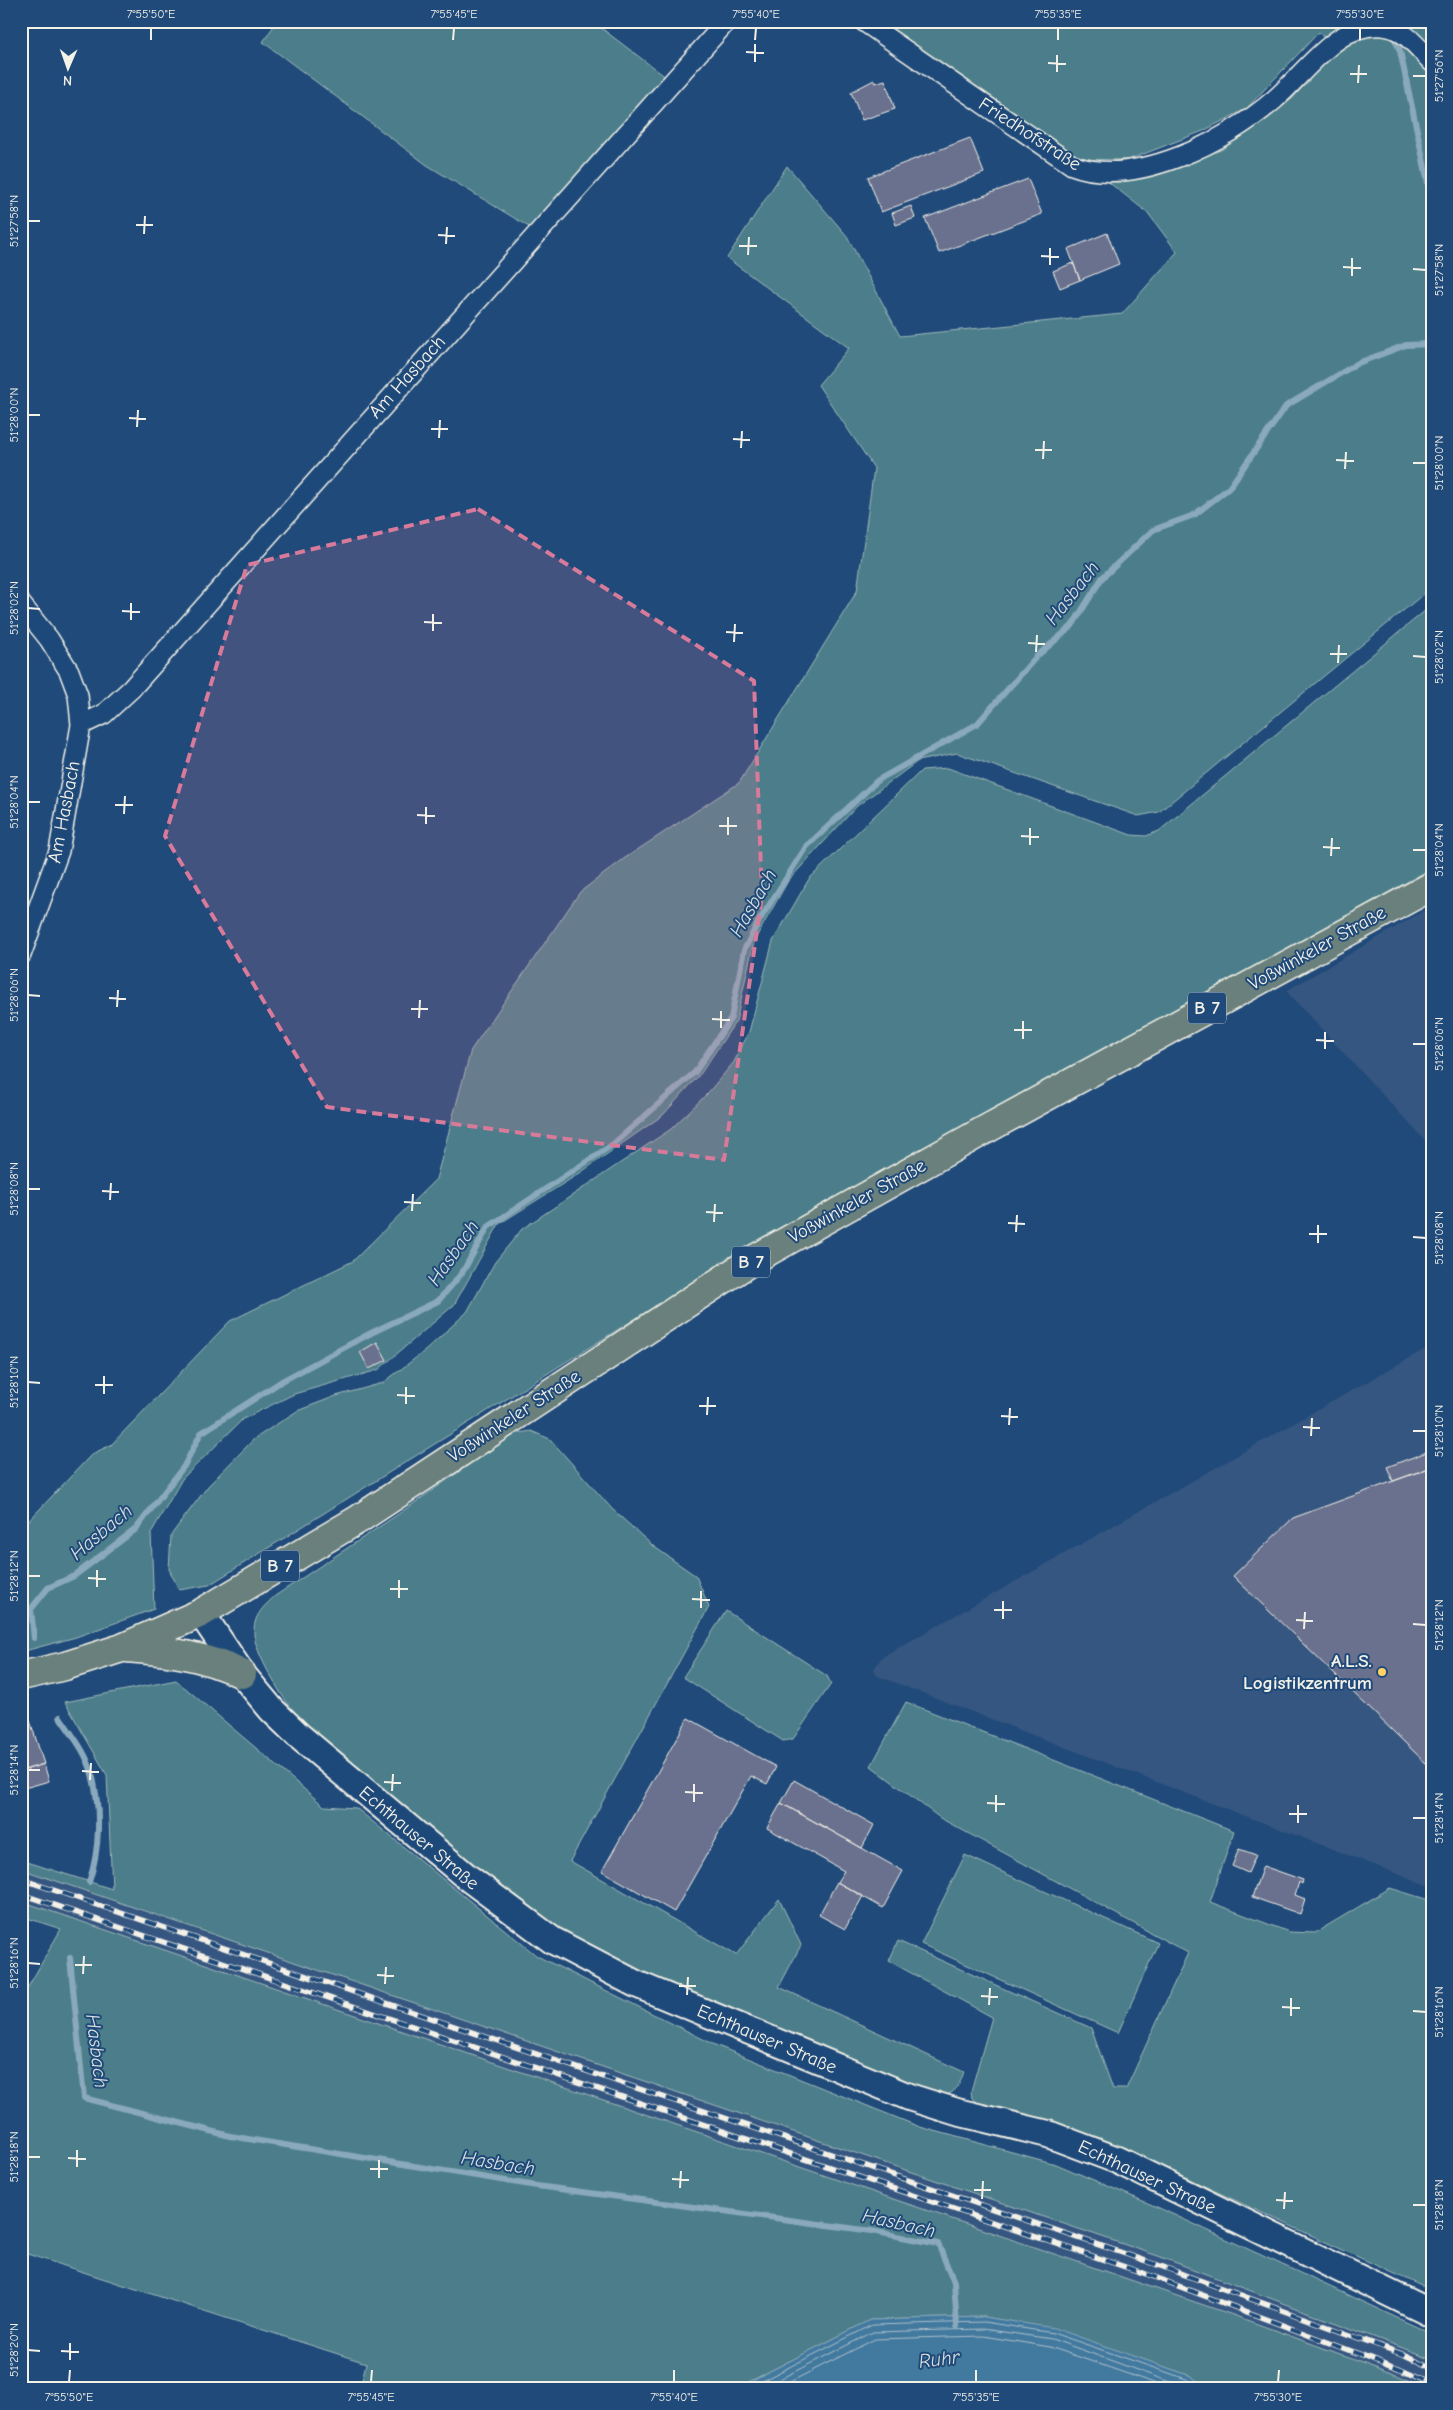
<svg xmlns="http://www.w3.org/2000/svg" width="1453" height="2410" font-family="'Comic Neue',sans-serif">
<rect width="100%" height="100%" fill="#1f4a7a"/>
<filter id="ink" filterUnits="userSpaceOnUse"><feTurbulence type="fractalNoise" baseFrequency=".02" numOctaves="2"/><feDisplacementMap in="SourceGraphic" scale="10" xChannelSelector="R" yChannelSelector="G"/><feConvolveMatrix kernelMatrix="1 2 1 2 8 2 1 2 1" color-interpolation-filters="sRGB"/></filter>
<g filter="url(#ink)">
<!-- built -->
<path fill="#365680" d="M1432 906V1148L1286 991Z
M1432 1345V1887L875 1675 874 1669 882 1657Z
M21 1869 1158 2256 1432 2359V2389L1230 2314 21 1901Z"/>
<!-- green -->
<path fill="#4c7e8a" stroke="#a0b8b9" d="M277 21H592L667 78 542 237 529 227 427 165 263 42Z
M873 21H1432V587L1159 812 1138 816 957 753 918 761 857 806 788 881 754 941 736 1021 701 1073 663 1115 577 1175 499 1224 454 1305 378 1370 294 1394 243 1419 182 1479 151 1533 154 1609 76 1637 21 1652V1529L92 1454 111 1445 230 1321 353 1261 436 1179 471 1050 580 892 625 858 739 783 857 591 874 468 818 385 849 348 727 258 787 166 847 236 900 336 1122 314 1177 252 1148 213 1107 181 1155 176 1223 149 1293 98 1333 50 1319 32 1246 109 1203 131 1128 160 1076 159Z
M1432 605V868L734 1257 209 1585 179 1590 169 1569 171 1535 208 1486 254 1439 297 1411 336 1396 383 1383 426 1350 467 1312 495 1262 522 1229 671 1129 707 1094 734 1062 749 1032 773 941 809 879 922 770 948 768 1131 835 1146 836 1159 831Z
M531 1431 550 1439 612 1509 653 1546 696 1576 709 1607 570 1861 736 1955 779 1899 801 1945 779 1987 964 2072C959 2085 957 2093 942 2096 816 2046 686 2000 566 1935 510 1904 462 1858 413 1817 374 1785 324 1749 292 1709 280 1694 255 1653 254 1634 253 1616 263 1607 275 1596L397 1515 513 1434Z
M726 1611 827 1676 831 1684 793 1739 783 1741 683 1677Z
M176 1680 324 1806 356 1808 537 1956 715 2045 920 2127 1056 2164 1157 2207 1432 2334V2359L1158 2256 21 1869V1860L112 1889 107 1775 65 1702Z
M906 1702 1234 1831 1210 1902 1289 1932 1315 1933 1390 1888 1432 1901V2291L1100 2138 1051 2123 978 2105 972 2098 971 2091 992 2017 889 1961 898 1941 1091 2028 1113 2089H1126L1188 1953 940 1818 871 1766Z
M965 1855 1158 1943 1118 2033 921 1944Z
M21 1901 1230 2314 1395 2374 1427 2389H1208L1191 2376 1054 2329 984 2317 870 2320 735 2389H360L366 2363 21 2252V1996H23L61 1929 21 1916Z"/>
<!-- water -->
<path fill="#43799f" stroke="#8aa9bc" d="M984 2317 1054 2328 1191 2376 1208 2389H735L870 2320Z"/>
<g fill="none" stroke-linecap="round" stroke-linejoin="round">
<!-- shore -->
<path stroke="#adc1cb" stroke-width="1" d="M746 2389 872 2325 984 2322 1053 2333 1189 2380 1200 2389
M760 2389 873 2332 983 2329 1052 2339 1189 2389
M776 2389 875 2339 983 2336 1050 2347 1171 2389"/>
<!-- stream -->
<path stroke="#8aa9bc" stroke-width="6" d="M1393 34 1400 51 1432 201
M34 1638 31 1609 48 1588 74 1576 136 1529 184 1466 201 1433 282 1381 371 1333 438 1301 462 1273 488 1227 612 1145 695 1072 731 1018 744 950 759 921 806 847 878 780 977 724 1037 656 1072 626 1102 578 1153 530 1194 515 1229 488 1286 406 1358 363 1406 345 1432 344
M60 1717C72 1735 87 1753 92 1774 101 1808 100 1850 89 1882
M70 1958 84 2098 230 2136 537 2186 872 2231 938 2244 954 2282 957 2326"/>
</g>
<!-- building -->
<path fill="#6a718e" stroke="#f4f1e8" d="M874 80 875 83 885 80 895 109 862 120 851 92Z
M970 138 984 173 881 212 868 177Z
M1028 179 1042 214 939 253 925 218Z
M911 206 915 218 896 225 892 213Z
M1107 233 1119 264 1080 280 1068 249Z
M1073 263 1080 280 1060 288 1053 271Z
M377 1342 387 1360 369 1369 360 1352Z
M1432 1450V1467L1393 1481 1387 1467Z
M1432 1467V1769L1233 1576 1293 1518Z
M25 1705 44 1764 21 1771V1706Z
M688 1718 776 1767 767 1784 751 1776 674 1912 602 1871Z
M44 1764 49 1781 21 1789V1771Z
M794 1780 874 1825 862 1848 781 1803Z
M781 1803 903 1871 883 1908 837 1882 844 1871 767 1828Z
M1239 1849 1256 1855 1248 1873 1232 1866Z
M1263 1866 1303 1880 1302 1884 1299 1882 1295 1895 1305 1899 1300 1914 1252 1897Z
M837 1882 863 1896 845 1929 819 1915Z"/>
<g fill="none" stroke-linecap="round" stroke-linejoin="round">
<defs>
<path id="minor" d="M863 21 1072 165C1134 189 1227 141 1274 100 1306 73 1340 17 1388 27 1406 31 1419 49 1432 62
M21 604 49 639 69 671 78 695 81 725 59 851 21 955
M81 725 104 714 131 689 727 21"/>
<path id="secondary" d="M201 1613 242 1674 272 1710 299 1736 467 1877 552 1940 636 1984 909 2097 957 2112 1048 2134 1117 2160 1432 2314"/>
<path id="primary" d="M126 1648C169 1651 203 1655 242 1674
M21 1676 65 1666 122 1648 201 1613 359 1519 751 1261 983 1131 1432 886"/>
</defs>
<!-- minor casing -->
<use href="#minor" stroke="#f4f1e8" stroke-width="22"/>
<!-- secondary casing -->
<use href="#secondary" stroke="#f4f1e8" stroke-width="30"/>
<!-- primary casing -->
<use href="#primary" stroke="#f4f1e8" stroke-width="31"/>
<!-- minor -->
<use href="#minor" stroke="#1f4a7a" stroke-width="19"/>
<!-- secondary -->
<use href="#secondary" stroke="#1f4a7a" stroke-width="26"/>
<!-- primary -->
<use href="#primary" stroke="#6a807c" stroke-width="28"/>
<defs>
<path id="rail" d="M21 1879 1155 2264 1405 2355 1432 2368
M21 1894 1149 2275 1399 2369 1432 2384"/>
</defs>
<!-- rail casing -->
<use href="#rail" stroke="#f4f1e8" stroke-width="5.5"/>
<!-- rail -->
<use href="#rail" stroke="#1f4a7a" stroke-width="4" stroke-dasharray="11" stroke-linecap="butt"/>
</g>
</g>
<!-- marked area -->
<path fill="#d87a9a" fill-opacity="0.2" stroke="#d87a9a" stroke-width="4" stroke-dasharray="10 6" stroke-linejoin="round" d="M478 509 754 681 762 896 724 1160 327 1107 165 836 247 565Z"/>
<!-- ticks -->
<path fill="none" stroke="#f4f1e8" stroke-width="2" d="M151 40V28M453 40 454 28M755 40 756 28M1058 40V28M1360 40V28M746 52 764 53M755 62V44M1048 63 1066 64M1057 72V55M1350 74H1367M1413 76H1426M1358 83 1359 65M28 221H40M136 225H153M144 234 145 216M438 235 455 236M446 244 447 227M739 246H757M748 255 749 237M1041 256 1059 257M1050 265V248M1343 267 1361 268M1413 269 1426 270M1352 276V258M28 415H40M129 418 146 419M137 427 138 410M431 429H448M439 438 440 420M733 439 750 440M741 448 742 431M1035 450H1052M1043 459 1044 441M1336 460 1354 461M1413 463H1426M1345 469 1346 452M28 608 40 609M122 611 140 612M131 620V603M424 622 442 623M433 631V614M726 632 743 633M734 642 735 624M1028 643 1045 644M1036 652 1037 635M1330 654H1347M1413 656 1426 657M1338 663 1339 645M28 802H40M115 805H133M124 814 125 796M417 815 435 816M426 824V807M719 826H737M728 835V817M1021 836 1039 837M1030 845V828M1323 847 1340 848M1413 850H1426M1331 856 1332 838M28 995 40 996M109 998 126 999M117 1007 118 990M411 1009H428M419 1018 420 1000M712 1019 730 1020M721 1028V1011M1014 1030H1032M1023 1039V1021M1316 1040 1334 1041M1413 1044H1426M1325 1049V1032M28 1189H40M102 1191 119 1192M110 1200 111 1183M404 1202 421 1203M412 1211 413 1194M706 1212 723 1213M714 1222 715 1204M1008 1223 1025 1224M1016 1232 1017 1215M1309 1234H1327M1413 1237 1426 1238M1318 1243V1225M28 1382 40 1383M95 1385H113M104 1394V1376M397 1395 415 1396M406 1404V1387M699 1406H716M707 1415 708 1397M1001 1416 1018 1417M1009 1425 1010 1408M1303 1427 1320 1428M1413 1431H1426M1311 1436 1312 1418M28 1576H40M88 1578 106 1579M97 1587V1570M390 1589H408M399 1598V1580M692 1599 710 1600M701 1608V1591M994 1610H1012M1003 1619V1601M1296 1620 1313 1621M1413 1624 1426 1625M1304 1629 1305 1612M28 1770H40M82 1771 99 1772M90 1780 91 1763M384 1782 401 1783M392 1791 393 1774M685 1792 703 1793M694 1802V1784M987 1803 1005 1804M996 1812V1795M1289 1814H1307M1413 1818H1426M1298 1823V1805M28 1963 40 1964M75 1965H92M83 1974 84 1956M377 1975 394 1976M385 1984 386 1967M679 1986H696M687 1995 688 1977M981 1996 998 1997M989 2005 990 1988M1282 2007 1300 2008M1413 2011 1426 2012M1291 2016V1998M28 2157H40M68 2158 86 2159M77 2167V2150M370 2169H388M379 2178V2160M672 2179 689 2180M680 2188 681 2171M974 2190H991M982 2199 983 2181M1276 2200 1293 2201M1413 2205H1426M1284 2209 1285 2192M28 2350 40 2351M61 2351 79 2352M70 2360V2343M69 2382 70 2370M371 2382 372 2370M674 2382V2370M976 2382V2370M1278 2382 1279 2370"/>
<!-- markers -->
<circle fill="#ffd166" stroke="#1f4a7a" stroke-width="2" cx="1382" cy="1672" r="5"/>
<g text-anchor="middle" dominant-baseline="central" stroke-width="4" stroke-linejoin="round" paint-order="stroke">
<!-- shield labels -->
<g fill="#1f4a7a" stroke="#b4bfc7" stroke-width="1">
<rect x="1188" y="992.5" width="38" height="31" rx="4"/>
<rect x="732" y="1246.5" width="38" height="31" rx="4"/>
<rect x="261" y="1550.5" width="38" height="31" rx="4"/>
</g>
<g font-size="18" font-weight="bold" fill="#f4f1e8">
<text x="1207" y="1008">B 7</text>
<text x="751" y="1262">B 7</text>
<text x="280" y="1566">B 7</text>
</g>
<!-- street labels -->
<g font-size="19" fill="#f4f1e8" stroke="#1f4a7a">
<text transform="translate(1030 134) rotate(33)">Friedhofstraße</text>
<text transform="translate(407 377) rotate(-48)">Am Hasbach</text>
<text transform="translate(64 812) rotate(-79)">Am Hasbach</text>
<text transform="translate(1317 948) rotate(-29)">Voßwinkeler Straße</text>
<text transform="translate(857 1201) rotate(-29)">Voßwinkeler Straße</text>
<text transform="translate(514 1416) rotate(-33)">Voßwinkeler Straße</text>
<text transform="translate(419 1838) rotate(40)">Echthauser Straße</text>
<text transform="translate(767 2039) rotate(23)">Echthauser Straße</text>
<text transform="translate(1147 2177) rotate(25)">Echthauser Straße</text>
</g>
<!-- poi labels -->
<g font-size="19" font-weight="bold" fill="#f4f1e8" stroke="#1f4a7a" text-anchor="end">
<text x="1372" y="1661">A.L.S.<tspan x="1372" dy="22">Logistikzentrum</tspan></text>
</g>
<!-- water labels -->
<g font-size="20" font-style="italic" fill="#d9dfdd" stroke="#1f4a7a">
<text transform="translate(1072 593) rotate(-52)">Hasbach</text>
<text transform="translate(753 903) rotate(-60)">Hasbach</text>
<text transform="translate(453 1253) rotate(-55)">Hasbach</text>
<text transform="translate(101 1532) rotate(-40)">Hasbach</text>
<text transform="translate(97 2051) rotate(83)">Hasbach</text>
<text transform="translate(498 2163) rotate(9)">Hasbach</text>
<text transform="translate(899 2223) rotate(13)">Hasbach</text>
<text transform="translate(939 2359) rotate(-7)">Ruhr</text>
</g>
</g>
<!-- margin -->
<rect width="1453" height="2410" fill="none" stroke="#1f4a7a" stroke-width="55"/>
<!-- north arrow -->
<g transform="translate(68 68) rotate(182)" stroke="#1f4a7a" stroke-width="4" paint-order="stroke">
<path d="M0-4L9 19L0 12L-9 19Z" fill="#f4f1e8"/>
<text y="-8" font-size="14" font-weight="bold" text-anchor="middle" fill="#f4f1e8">N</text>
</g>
<rect x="28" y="28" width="1398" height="2354" fill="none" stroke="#f4f1e8" stroke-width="2"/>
<g font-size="12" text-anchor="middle" fill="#f4f1e8">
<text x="151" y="18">7°55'50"E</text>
<text x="454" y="18">7°55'45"E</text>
<text x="756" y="18">7°55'40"E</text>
<text x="1058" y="18">7°55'35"E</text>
<text x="1360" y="18">7°55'30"E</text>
<text transform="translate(1439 76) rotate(-90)" y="4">51°27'56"N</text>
<text transform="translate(14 221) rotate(-90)" y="4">51°27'58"N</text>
<text transform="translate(1439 270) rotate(-90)" y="4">51°27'58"N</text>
<text transform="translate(14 415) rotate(-90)" y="4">51°28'00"N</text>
<text transform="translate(1439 463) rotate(-90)" y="4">51°28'00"N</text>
<text transform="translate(14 608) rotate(-90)" y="4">51°28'02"N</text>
<text transform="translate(1439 657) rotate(-90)" y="4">51°28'02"N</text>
<text transform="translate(14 802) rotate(-90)" y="4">51°28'04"N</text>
<text transform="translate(1439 850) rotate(-90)" y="4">51°28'04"N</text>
<text transform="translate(14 995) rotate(-90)" y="4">51°28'06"N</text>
<text transform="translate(1439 1044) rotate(-90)" y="4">51°28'06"N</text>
<text transform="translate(14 1189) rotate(-90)" y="4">51°28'08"N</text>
<text transform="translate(1439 1238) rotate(-90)" y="4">51°28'08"N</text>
<text transform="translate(14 1382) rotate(-90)" y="4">51°28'10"N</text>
<text transform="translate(1439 1431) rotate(-90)" y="4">51°28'10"N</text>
<text transform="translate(14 1576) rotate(-90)" y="4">51°28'12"N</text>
<text transform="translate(1439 1625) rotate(-90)" y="4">51°28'12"N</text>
<text transform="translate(14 1770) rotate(-90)" y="4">51°28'14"N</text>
<text transform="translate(1439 1818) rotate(-90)" y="4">51°28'14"N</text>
<text transform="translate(14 1963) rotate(-90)" y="4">51°28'16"N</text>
<text transform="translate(1439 2012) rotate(-90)" y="4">51°28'16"N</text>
<text transform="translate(14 2157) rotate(-90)" y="4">51°28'18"N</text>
<text transform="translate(1439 2205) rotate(-90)" y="4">51°28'18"N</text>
<text transform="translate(14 2350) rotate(-90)" y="4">51°28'20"N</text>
<text x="69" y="2401">7°55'50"E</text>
<text x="371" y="2401">7°55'45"E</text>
<text x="674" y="2401">7°55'40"E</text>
<text x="976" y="2401">7°55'35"E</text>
<text x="1278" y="2401">7°55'30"E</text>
</g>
</svg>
